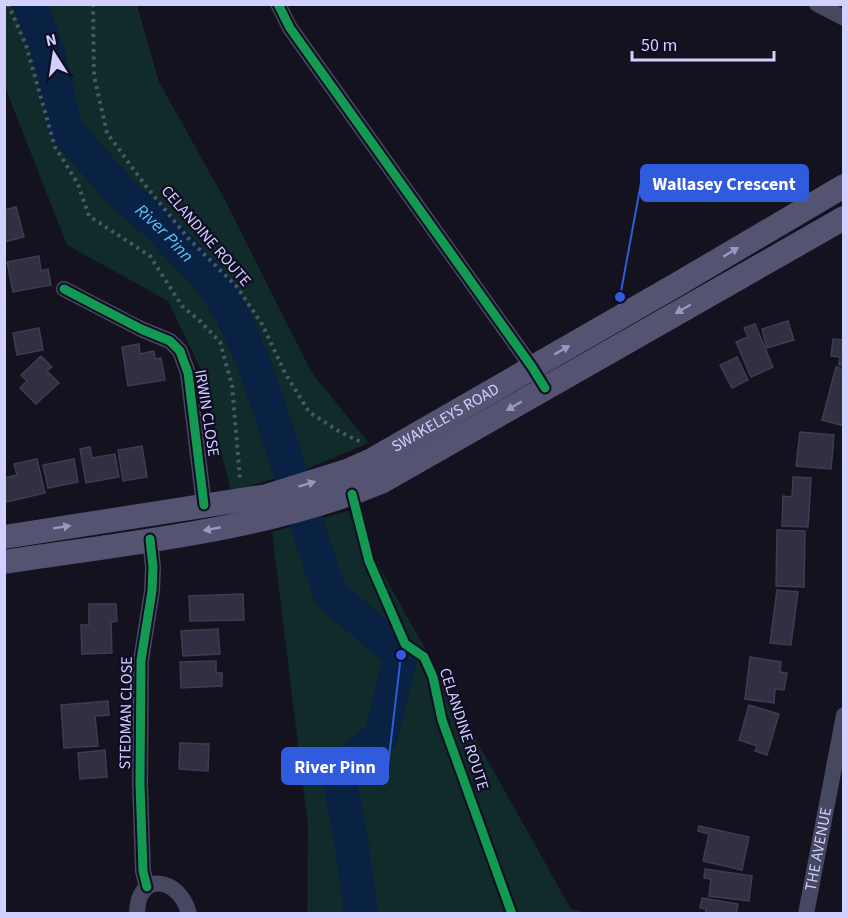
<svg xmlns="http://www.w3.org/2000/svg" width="848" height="918" font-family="'Source Sans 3',sans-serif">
<rect width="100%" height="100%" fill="#13121e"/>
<!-- green -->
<path fill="#102b29" d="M5 5H137L159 82 225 200 312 373 369 443 304 470 231 491 199 366 168 301 67 245 5 87Z
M348 511 571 909 586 913H307L308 826 272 532Z"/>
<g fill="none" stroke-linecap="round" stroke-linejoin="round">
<!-- river -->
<path stroke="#092244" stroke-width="34" id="s1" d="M30 4 47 49 66 130 121 192 160 227 212 282 232 313 253 361 273 419 330 594 401 655 381 736 338 771 351 840 361 914"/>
</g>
<!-- building -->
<path fill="#312f41" stroke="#3e3c53" stroke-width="1.5" d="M16 207 24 237 4 242V210Z
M39 256 41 271 48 269 51 285 13 292 7 262Z
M788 321 794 340 767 348 762 329Z
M755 324 773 367 751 377 736 342 748 337 744 328Z
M39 328 43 350 17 355 13 333Z
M833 339 844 340V365H839L840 357 831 356Z
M139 344 140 354 154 351 155 359 161 358 165 380 128 386 122 347Z
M41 356 52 367 47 371 59 383 36 404 20 388 27 381 21 375Z
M737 357 748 380 732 388 720 365Z
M836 367 844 369V426L822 420Z
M800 432 834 435 831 469 796 466Z
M142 446 147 477 123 481 118 450Z
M90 447 92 458 115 454 119 477 86 483 80 449Z
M37 459 45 493 6 502 4 478 17 475 14 464Z
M74 459 78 482 48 488 43 465Z
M793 477 811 478 808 527 782 526 783 496 792 497Z
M777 530 805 531 804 587 776 586Z
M777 590 798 592 791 645 770 643Z
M243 594 244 620 190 621 189 596Z
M89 604H116L117 621 111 622 112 653 82 654 81 625H89Z
M218 629 220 654 183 656 181 631Z
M750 657 781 662 780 672 787 673 784 690 775 689 774 703 745 699Z
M216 661V673H222V686L181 688 180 662Z
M108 701 109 715 95 716 98 746 64 748 61 705Z
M749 705 779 714 767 755 755 751 757 746 739 740Z
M180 743 209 744 208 771 179 769Z
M105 750 107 777 80 779 78 753Z
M699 826 749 837 742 870 703 861 709 834 698 831Z
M705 869 752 876 749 901 709 896 711 879 704 878Z
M702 898 738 904 736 914H705L706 909 700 908Z"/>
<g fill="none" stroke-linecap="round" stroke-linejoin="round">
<!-- path -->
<path stroke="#465967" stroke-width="4" stroke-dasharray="3 4.5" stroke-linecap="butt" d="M8 4 26 45 55 147 78 184 89 216 150 256 182 306 201 322 220 342 232 385 240 479
M93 4 94 76 107 133 145 185 188 238 237 287 262 324 285 373 309 412 340 432 361 442
M357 513 369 561 405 644 424 657 433 677 442 720 512 914"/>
<!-- street -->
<g stroke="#464760" stroke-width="16">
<path d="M278 4 290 28 532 367 545 388"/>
<path d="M817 4 844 18"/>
<path d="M64 289 141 329 170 341 180 351 188 373 204 505"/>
<path d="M147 887 143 871 140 784 141 660 152 591 153 567 150 539"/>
<path d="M137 914C137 870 180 877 189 914"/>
<path id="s2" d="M806 914 844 715"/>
</g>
<!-- secondary -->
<g stroke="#545472" stroke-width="24">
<path id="s3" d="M4 537 267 496 347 471 372 460 676 285 844 186"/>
<path d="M4 562C128 543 266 530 381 482L844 218"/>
</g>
<defs>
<path id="cycleway" d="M278 4 290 28 532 367 545 388
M64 289 141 329 170 341 180 351 188 373 204 505
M352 494 369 561 405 644 424 657 433 677 442 720 512 914
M147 887 143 871 140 784 141 660 152 591 153 567 150 539"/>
</defs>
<!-- cycleway casing -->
<use href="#cycleway" stroke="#0f0c24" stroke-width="13"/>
<!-- cycleway -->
<use href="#cycleway" stroke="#139951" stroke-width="9"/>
</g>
<!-- one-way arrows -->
<defs><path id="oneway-solid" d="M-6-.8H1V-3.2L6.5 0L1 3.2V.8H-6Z" transform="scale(1.5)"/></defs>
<g fill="#9998c0">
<use href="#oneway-solid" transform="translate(731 252) rotate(-31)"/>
<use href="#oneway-solid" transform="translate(683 309) rotate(150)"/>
<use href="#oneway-solid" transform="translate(562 350) rotate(-30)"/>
<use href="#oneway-solid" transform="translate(514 406) rotate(150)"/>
<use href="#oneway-solid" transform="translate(307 484) rotate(-17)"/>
<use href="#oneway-solid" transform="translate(62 527) rotate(-9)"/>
<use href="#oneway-solid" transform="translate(212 529) rotate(170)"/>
</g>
<g text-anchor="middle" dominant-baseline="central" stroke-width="4.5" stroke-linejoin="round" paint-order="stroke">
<!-- street labels -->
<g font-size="16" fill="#d2d0ff" stroke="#0f0c24">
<text transform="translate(206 236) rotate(49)">CELANDINE ROUTE</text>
<text transform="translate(207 413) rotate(81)">IRWIN CLOSE</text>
<text stroke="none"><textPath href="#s3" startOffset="462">SWAKELEYS ROAD</textPath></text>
<text transform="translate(126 713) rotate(-89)">STEDMAN CLOSE</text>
<text transform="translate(464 729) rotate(72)">CELANDINE ROUTE</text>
<text stroke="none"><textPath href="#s2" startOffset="66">THE AVENUE</textPath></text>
</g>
<!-- water labels -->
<g font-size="18" font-style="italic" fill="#5ec0ff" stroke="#0f0c24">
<text stroke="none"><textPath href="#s1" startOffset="274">River Pinn</textPath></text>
</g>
</g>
<!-- callouts -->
<path fill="none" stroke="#2f5bdc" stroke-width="2" d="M620 297L641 183M401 655L388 766"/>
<g fill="#2f5bdc" stroke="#0f0c24" stroke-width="2">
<circle cx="620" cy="297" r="6"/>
<circle cx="401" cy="655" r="6"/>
</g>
<g fill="#2f5bdc" stroke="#2f5bdc" stroke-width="2">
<rect x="641" y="165" width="167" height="36" rx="6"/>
<rect x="282" y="748" width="106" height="36" rx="6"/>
</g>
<g font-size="18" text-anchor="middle" font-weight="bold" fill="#fff">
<text x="724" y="190">Wallasey Crescent</text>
<text x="335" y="773">River Pinn</text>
</g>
<!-- border -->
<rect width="848" height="918" fill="none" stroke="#d2d0ff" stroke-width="12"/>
<!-- north arrow -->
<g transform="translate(54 54) rotate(348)" stroke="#0f0c24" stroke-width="4.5" paint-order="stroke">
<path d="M0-4.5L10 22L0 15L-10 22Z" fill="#d2d0ff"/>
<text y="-9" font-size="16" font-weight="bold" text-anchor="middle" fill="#d2d0ff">N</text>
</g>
<!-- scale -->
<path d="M632 51v9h142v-9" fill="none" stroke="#d2d0ff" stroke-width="3"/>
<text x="641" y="51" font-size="18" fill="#d2d0ff" stroke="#0f0c24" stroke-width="4.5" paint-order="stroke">50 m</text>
</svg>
